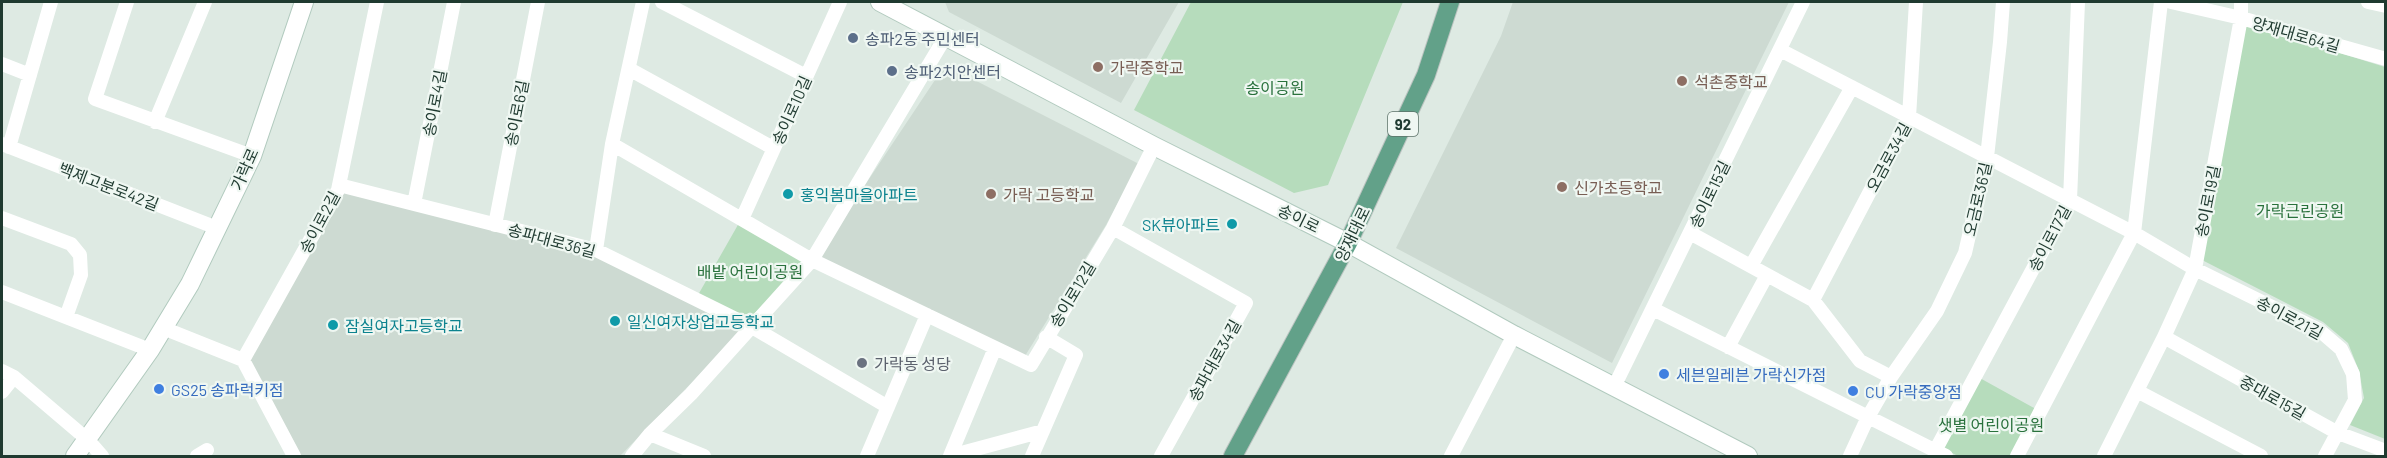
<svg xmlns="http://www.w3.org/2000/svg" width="2387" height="458" font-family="Barlow,'Noto Sans KR',sans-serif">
<rect width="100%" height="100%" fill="#deeae3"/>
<!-- built -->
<path fill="#cddad2" d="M945 2H1179L1121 103 949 12Z
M1513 2H1789L1612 363 1396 248 1501 36Z
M945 65 1139 164 1106 225 1025 356 817 257Z
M342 191 595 253 745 328 620 456H299L248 360Z"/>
<!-- green -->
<path fill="#b6dcbc" d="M1191 2H1403L1328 185 1294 193 1134 110Z
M2246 24 2385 67V439L2350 425 2364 398 2359 371 2348 343 2323 322 2202 260Z
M739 223 807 260 748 320 698 295Z
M1978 377 2036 409 2011 456H1958L1942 448Z"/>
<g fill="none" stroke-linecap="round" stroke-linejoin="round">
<defs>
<path id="secondary" d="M880 2 1154 146 1348 243 1514 335 1748 456
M75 456 150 350 190 284 252 156 304 2"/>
<path id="primary" d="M1233 456 1348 243 1426 75 1450 2"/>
</defs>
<!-- secondary casing -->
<use href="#secondary" stroke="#b1cabe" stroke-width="20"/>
<!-- primary casing -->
<use href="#primary" stroke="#bcc4c1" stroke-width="20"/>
<!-- street -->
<path stroke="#fff" stroke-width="14" d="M127 2 95 99 252 156
M662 2 806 76
M2171 2 2241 18 2386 59
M2368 2 2386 6
M1780 50 2134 233 2195 269 2319 330 2341 349 2353 374 2355 400 2325 456
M2 64 30 75
M629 69 773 148
M155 122 205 2
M2 144 217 228
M612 144 812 260 1031 365 1113 228 1154 146
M9 147 51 2
M339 185 596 250 752 327 888 407
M414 204 454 2
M2 218 71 244 80 255 81 275 66 317
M742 219 840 2
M495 225 538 2
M1113 228 1246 303 1161 456
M1690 233 1813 300 1860 361 1891 377
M596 250 612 144 643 2
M1751 266 1852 87
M2 292 150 350
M1813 300 1909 117 1916 2
M1653 309 1946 456
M163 328 243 360
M2164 337 2338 433 2386 451
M1728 347 1767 275
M243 360 338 190 377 2
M243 360 294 456
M2 371 14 377 88 440 102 456
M1614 387 1803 2
M2137 391 2261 456
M2 392 14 377
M650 434 704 456
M1935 451 2070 200 2078 2
M197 456 207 450
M632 456 650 434 691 394 812 260 946 36
M867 456 927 315
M950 456 995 348
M950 456 1043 431
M1032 456 1076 355 1046 337
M1451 456 1514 335
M1850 456 1868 417 1891 377 1937 311 1965 253 1987 157 2000 42 2003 2
M2017 456 2134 233 2161 2
M2104 456 2164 337 2195 269 2241 18V2"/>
<!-- secondary -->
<use href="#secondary" stroke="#fff" stroke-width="18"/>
<!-- primary -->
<use href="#primary" stroke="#62a189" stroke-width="18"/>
</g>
<!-- markers -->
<g fill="#5c6f8a" stroke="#eff7f2" stroke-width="2">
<circle cx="853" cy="38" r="6"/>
<circle cx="892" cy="71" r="6"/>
</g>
<g fill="#8d6e63" stroke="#eff7f2" stroke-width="2">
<circle cx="1098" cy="67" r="6"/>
<circle cx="1682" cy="81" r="6"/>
<circle cx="1562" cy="187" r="6"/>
<circle cx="991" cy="194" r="6"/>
</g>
<g fill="#0f9aa8" stroke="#eff7f2" stroke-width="2">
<circle cx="788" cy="194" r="6"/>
<circle cx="1232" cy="224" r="6"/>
<circle cx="615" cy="321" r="6"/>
<circle cx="333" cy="325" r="6"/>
</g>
<circle fill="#6b7280" stroke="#eff7f2" stroke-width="2" cx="862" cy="363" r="6"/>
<g fill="#3f7fe0" stroke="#eff7f2" stroke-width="2">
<circle cx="1664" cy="374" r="6"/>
<circle cx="159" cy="389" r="6"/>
<circle cx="1853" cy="391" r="6"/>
</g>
<g text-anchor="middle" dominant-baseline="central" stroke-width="4.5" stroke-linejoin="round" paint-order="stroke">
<!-- shield labels -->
<rect fill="#eff7f2" stroke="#5d736a" stroke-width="1.5" x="1388" y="112" width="30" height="24" rx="4.5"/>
<g font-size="15" font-weight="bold" fill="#1f3a30">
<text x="1403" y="124">92</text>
</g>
<!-- street labels -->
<g font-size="16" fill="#1f3a30" stroke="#eff7f2">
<text transform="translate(2296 34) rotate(16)">양재대로64길</text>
<text transform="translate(434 103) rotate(-79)">송이로4길</text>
<text transform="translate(791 110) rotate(-66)">송이로10길</text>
<text transform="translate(516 113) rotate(-79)">송이로6길</text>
<text transform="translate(1888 157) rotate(-62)">오금로34길</text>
<text transform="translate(244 169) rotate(-66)">가락로</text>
<text transform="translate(109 186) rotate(21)">백제고분로42길</text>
<text transform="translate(1709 194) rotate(-64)">송이로15길</text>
<text transform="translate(1977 199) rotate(-77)">오금로36길</text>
<text transform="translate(2207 201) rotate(-79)">송이로19길</text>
<text transform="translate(1299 218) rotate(26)">송이로</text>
<text transform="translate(319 222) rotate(-62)">송이로2길</text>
<text transform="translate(1352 234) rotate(-64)">양재대로</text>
<text transform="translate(2049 238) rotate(-62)">송이로17길</text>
<text transform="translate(552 240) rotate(15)">송파대로36길</text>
<text transform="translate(1072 294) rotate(-59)">송이로12길</text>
<text transform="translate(2290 317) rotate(28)">송이로21길</text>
<text transform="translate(1214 360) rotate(-61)">송파대로34길</text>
<text transform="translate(2273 397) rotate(29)">중대로15길</text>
</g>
<!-- service labels -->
<g font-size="16" fill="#4e5e75" stroke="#eff7f2" text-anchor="start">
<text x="865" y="38">송파2동 주민센터</text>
<text x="904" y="71">송파2치안센터</text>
</g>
<!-- education labels -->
<g font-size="16" fill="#785e54" stroke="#eff7f2" text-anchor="start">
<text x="1110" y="67">가락중학교</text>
<text x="1694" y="81">석촌중학교</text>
<text x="1574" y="187">신가초등학교</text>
<text x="1003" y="194">가락 고등학교</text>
</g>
<!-- park labels -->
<g font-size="16" fill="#29713c" stroke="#eff7f2">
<text x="1275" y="87">송이공원</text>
<text x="2300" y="210">가락근린공원</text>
<text x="750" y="271">배밭 어린이공원</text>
<text x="1991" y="424">샛별 어린이공원</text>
</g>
<!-- culture labels -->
<g font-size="16" fill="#0d838f" stroke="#eff7f2" text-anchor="start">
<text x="800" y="194">홍익봄마을아파트</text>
<text x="1220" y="224" text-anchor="end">SK뷰아파트</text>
<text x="627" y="321">일신여자상업고등학교</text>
<text x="345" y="325">잠실여자고등학교</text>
</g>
<!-- worship labels -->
<g font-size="16" fill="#5b616d" stroke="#eff7f2" text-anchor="start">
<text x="874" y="363">가락동 성당</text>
</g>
<!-- shop labels -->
<g font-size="16" fill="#366cbe" stroke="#eff7f2" text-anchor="start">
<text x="1676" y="374">세븐일레븐 가락신가점</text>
<text x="171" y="389">GS25 송파럭키점</text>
<text x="1865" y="391">CU 가락중앙점</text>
</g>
</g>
<!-- border -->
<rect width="2387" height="458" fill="none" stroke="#1f3a30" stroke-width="6"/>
</svg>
